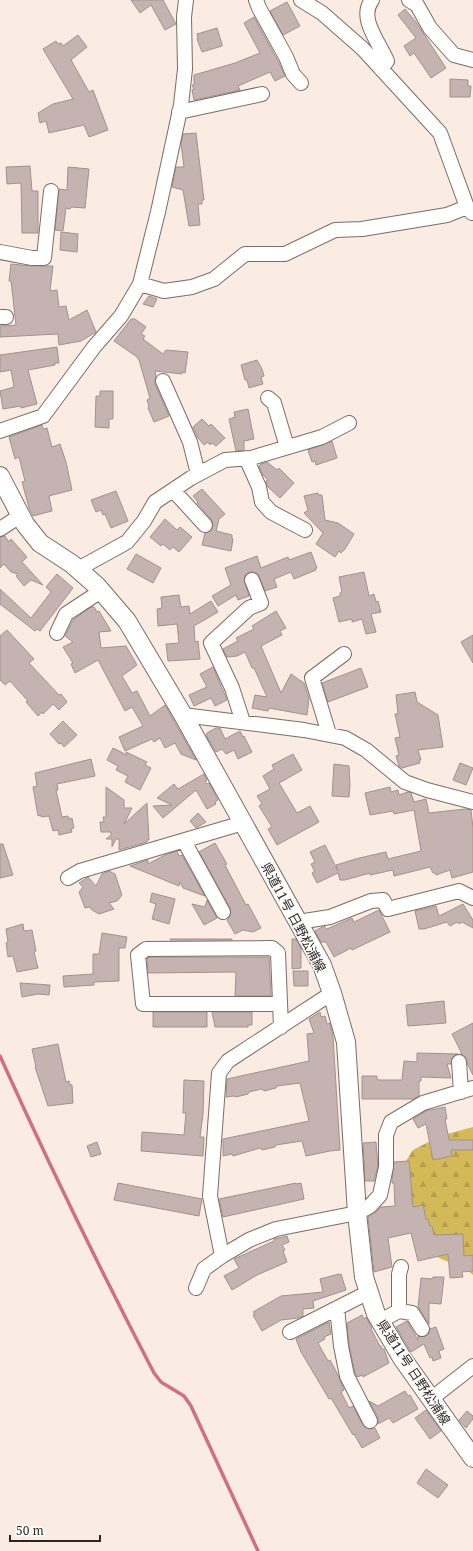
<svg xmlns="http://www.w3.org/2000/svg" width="473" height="1551" font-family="'Noto Serif','Noto Sans JP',serif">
<defs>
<pattern id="forest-firs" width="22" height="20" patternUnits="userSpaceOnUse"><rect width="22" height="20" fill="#d3b957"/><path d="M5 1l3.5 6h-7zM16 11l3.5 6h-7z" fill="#b59f4b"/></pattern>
</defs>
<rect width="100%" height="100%" fill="#fbece3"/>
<!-- forest -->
<path fill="url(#forest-firs)" d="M473 1127V1275L467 1270 439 1258 420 1242 401 1223 394 1201 397 1175 413 1150 440 1136Z"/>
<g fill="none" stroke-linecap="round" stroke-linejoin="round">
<!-- stream -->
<path stroke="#cf7082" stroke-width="3.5" d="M0 1056C48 1163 100 1269 154 1373L161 1382 184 1396 191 1406 258 1551"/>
</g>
<!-- building -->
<path fill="#c4b3b0" stroke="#a2928f" d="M131 0H163L176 24 165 30 151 5 140 13Z
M287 2 300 26 283 35 270 11Z
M405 9 416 22 446 68 431 78 414 53 410 56 404 46 416 38 398 15Z
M254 17 278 61 285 76 275 81 270 72 238 86 240 90 194 100 192 90 194 89 192 85H194V75L235 63 260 53 244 23Z
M217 28 222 44V46L202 52 197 39H198L197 34Z
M78 35 87 47 71 60 89 92 93 90 108 130 89 137 84 125 49 133 46 121 40 123 38 113 53 104 73 99 43 49 56 41 58 44 61 43 63 46Z
M450 79 468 80V86H471L470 97H450Z
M196 133 204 200H202V204H198L200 225 189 226 183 190 172 187 176 167H184L181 144 183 134Z
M30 166 32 191H38V233H22L21 183 7 184 6 167Z
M68 167 89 169 85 208 71 207 70 209 66 208 63 231 55 230 59 189 67 190Z
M61 232 78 234 77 252 60 250Z
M11 264 32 266H53L50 291 57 290 59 307 66 306 69 320 87 310 96 332 81 341 59 345 58 334 0 337V326L16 325 11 281H9Z
M149 296 157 299 153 307 143 304Z
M131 319H135L146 327 141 334 145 336 143 339 163 354 166 350 188 352 185 373 182 372V374L155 371 156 376 155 380V384L169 416 154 422 148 408 149 406 147 400 150 398 139 360 137 357 114 341Z
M57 347 59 363H55V365L28 370 37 404 21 408V406L3 409 0 391 14 387 11 370 0 372V355Z
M257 360 262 369 264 376 261 377 263 384 249 388 247 380H245L241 365Z
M100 391H113V419H109V428L95 427 96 396H100Z
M248 409 254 439 244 441V450L236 451 229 419 235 417 234 412Z
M202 419 209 426 211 424 225 438 216 446 212 443 210 445 208 442 204 445 198 438 193 427Z
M42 425 43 429 47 428 52 447 60 444 66 462 72 490 49 496 52 511 33 516 29 508 22 482 25 481 19 457 15 459 9 437Z
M332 441 337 458 316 465 315 461 312 462 308 450Z
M267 462 277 470 279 468 294 483 280 498 267 486 266 481 268 480 263 475 259 466 261 464Z
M202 489 225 514 219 519 216 531 232 535V539H233L231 551 202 545 205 533 211 531 213 524 211 519 197 503 198 502 193 496Z
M116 491 128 521 111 528 105 514 103 515 101 510 96 512 91 500Z
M318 493V495H322L325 520 338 523 354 534 345 549 341 553 339 551 335 557 316 544 323 533 304 513 308 510 304 496Z
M165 519 177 530 180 527 192 537 179 552 173 547 170 550 163 544 161 546 150 537Z
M5 536 9 542 11 539 27 557 22 562 43 585 31 580 24 586 16 576 18 574 11 572 4 564 0 568V537Z
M311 552 317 568 315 569 316 570 294 579 291 572 274 579 277 587 265 591 258 574 254 572H249L246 574 244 579 249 596 238 600 236 595 218 606 212 596 231 585 225 568 257 556 261 568 288 557 289 560Z
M136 554 161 568 153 583 127 569Z
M364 572 369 596 374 594 376 602 378 601 381 612 371 614 376 632 366 634 362 619 352 622V619L339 622 333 598 340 596V593L342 592 339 577Z
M57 574 73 588 40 631 37 629 35 631 0 604V589L31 618 51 592 46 587Z
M179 595 181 607 189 606 190 614 211 601 218 612 194 626 195 642 198 641 200 659 168 661 166 644 179 643 177 624 158 626 157 609 162 608 161 597Z
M91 607H94L97 612 99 611 111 631 99 632 101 648 126 646 137 665 122 676 132 693 137 691 150 716 165 705 196 760 181 754 175 743 165 748 160 738 154 742 152 739 125 751 119 737 143 726 132 707 125 711 98 660 75 673 71 664 73 663 63 647 73 642 65 636 73 620Z
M276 611 286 628 280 631 282 635 261 646 281 693 291 674 304 683 309 699 307 715 269 708 268 711 252 708 255 695 267 697 254 668H252L245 652 237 656 227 657 223 649 238 641 236 638 254 629 252 626Z
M7 630 34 659 29 663 59 695 61 694 67 702 59 710 53 704 43 714 42 712 38 716 26 702 28 701 10 681 5 685 0 680V636Z
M473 635V663L461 642Z
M213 667 227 700 215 706 211 698 194 706 189 695 207 687 200 674Z
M361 668 368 687 328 702 322 683Z
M415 692 417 702 438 715 443 747 418 750 421 760H419L420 763 402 768 399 766 396 756 399 755 395 738 400 737 395 714H398L396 695Z
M63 721 77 735 64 747 61 743 59 744 50 734Z
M216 728H220L225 739 240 731 243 737 244 736 252 752 238 759 234 750 226 754 222 749 216 752 206 735 207 733Z
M113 748 127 755 126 752 147 762 145 765 151 768 140 790 125 782 128 776 116 770 118 766 107 760Z
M293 754 302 770 279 783 297 813 310 806 319 822 277 845 268 829 272 827 259 806 262 804 257 796 270 789 263 776 274 769 272 765Z
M91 759 95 776 57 784 58 790H56L62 817 68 816 69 819 72 818 74 828 71 829 72 832 59 835 58 830 53 831 49 816 41 817V815L38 816 33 787 37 786 35 773Z
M460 763 473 768 466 785 453 780Z
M334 764 349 766 350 785 349 797 332 796Z
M204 774 207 780 205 782 207 784 209 783 218 800 215 802 216 804 207 809 196 790 163 818 153 806 172 805 157 798 174 784 178 789Z
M106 787 124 800V808H132L124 824 147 803 149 840H147V842L119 850V839H116L112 847V839H106L111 835V832H101L100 822H104L103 817H106Z
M390 787 391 792 398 790 399 795 408 792 411 793 414 802 426 799 429 813 465 809 471 810 473 828V872L452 878 450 870 436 875 435 873H433L430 867 394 876 393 870 370 875V873L345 880H340L338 873 317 883 312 873 314 872V870L311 864 315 862 310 852 325 845 338 871 336 865 359 858 386 852 388 859 421 851 414 810 394 814 393 811 370 815 365 793Z
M198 813 206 822 196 828 190 821Z
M215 843 227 864 225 865 246 905 248 904 261 928 253 932 243 930 235 934 227 920 230 916V908L199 852Z
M0 844H3L13 875 0 878Z
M177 851 179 856 182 855 205 896 183 888 180 882 179 886 130 866 148 860V864L165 855Z
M109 871 115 874 122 895 117 901 109 903 114 909 99 914 92 910 90 907 85 908 79 892 83 887 79 883 88 877 96 886 102 874Z
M152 893 175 899 169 924 152 919 156 904 150 902Z
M207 900 217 918 204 925 192 904 205 907Z
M463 904 473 920V928L462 922 459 924 457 922 450 926 447 922 424 929H419L415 911 436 906 439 916Z
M379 910 390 932 352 950 351 948 334 957 326 942H321L315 931 324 926 327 929 352 918 354 922Z
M23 924 24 931 32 930 36 951 34 952 38 968 17 972 13 956 8 957 6 943 8 942 6 929Z
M102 933 127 937 125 948H119V981L94 982V985L64 987 63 976 93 974V954H99Z
M170 939H232V940H170Z
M292 939H296L301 948V968L292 969Z
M149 957H269L271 996H235L236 972 148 973 147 959Z
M293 971H308V986H294Z
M20 983 50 985 49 995 38 994 22 997Z
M444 1001 446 1023 408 1026 406 1005Z
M153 1012H207V1027H153Z
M212 1012H252V1025H248V1027H215Z
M320 1012 321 1017 325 1016 327 1024 330 1023 333 1037 340 1150 330 1151 306 1156 302 1141 276 1145 275 1147 262 1150 260 1148 233 1156 232 1154 223 1156V1139L309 1121 300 1083 277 1086 276 1088 264 1091 262 1089 249 1092 248 1094 236 1097 234 1096 226 1097 227 1079 309 1061 307 1034 314 1033 309 1019Z
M473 1023V1075L468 1065 466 1058 460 1054H462L452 1034Z
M58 1044 66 1082 69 1081 70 1085H72L73 1103 48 1106 35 1067H36L32 1049Z
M417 1053 458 1054 452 1058 451 1064H447L451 1078 421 1077V1081H419V1096L414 1099H362V1076H377V1079L379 1080H402L404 1061 417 1062Z
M184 1080 204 1081 203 1114 200 1137H204L203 1156 141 1151 142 1132 184 1135 186 1113H183Z
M445 1107 447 1119H445L449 1140H473V1150H451L452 1156 433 1160 426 1124 418 1128 413 1119 426 1111Z
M97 1142 101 1154 91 1157 87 1146Z
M376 1142 378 1166 374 1181H365L363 1143Z
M409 1161 413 1207 423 1205 426 1219H428L430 1226H432L434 1235 463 1234 464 1256 473 1255V1271L462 1272 463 1277 450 1278 448 1254 418 1261 411 1233 388 1238 392 1267 374 1272 368 1217 374 1213 381 1207 395 1206 394 1183H392V1180L394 1162Z
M118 1183 202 1199 199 1216 114 1200Z
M296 1183V1184L301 1183 304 1199 223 1217 219 1199Z
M287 1236 289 1242 282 1245 285 1250 283 1251 287 1262 257 1275 232 1290 224 1276 239 1268 234 1259 274 1241V1239Z
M339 1274V1275L341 1274 346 1290 313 1301 314 1308 303 1309V1316L298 1318 281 1320 262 1331 253 1315 255 1314 253 1312 281 1296 323 1292 320 1279Z
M433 1277H444L441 1304 429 1303V1324L418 1307 421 1278 432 1279Z
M362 1315 364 1319 366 1317 372 1328 371 1329 380 1346H381L382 1349H384L389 1363 363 1377V1375L357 1377 355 1373 349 1345 347 1323Z
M407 1321 418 1340V1336L422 1337 426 1336 429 1333 430 1329 436 1327 444 1349 439 1351 441 1358 433 1361 432 1357 430 1358 424 1344 411 1352 396 1327Z
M329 1322 331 1334 324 1337 325 1339 318 1343 328 1361 330 1360 338 1375 344 1390 341 1392 349 1408 353 1406 363 1425 369 1429 375 1428 380 1438 362 1448 354 1434 353 1435 331 1398 329 1399 301 1352 296 1339Z
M405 1391 408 1396 410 1395 418 1409 393 1423 389 1418 378 1424V1417L369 1401 378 1406Z
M426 1410 441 1431 430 1439 415 1418Z
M467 1411 473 1416V1419L466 1428 459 1420Z
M426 1469 448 1485 438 1498 417 1483Z"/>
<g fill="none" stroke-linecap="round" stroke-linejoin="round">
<defs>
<path id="minor" d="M256 0 259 8 286 57 293 74 301 83
M301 0 322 13 363 49 440 133 467 207 472 213
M372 0C358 18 379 42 387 61L381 69
M409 0 417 5 430 28 454 55 473 60
M179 112 262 94
M0 252 32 258H44L51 191
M140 284 164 291 192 287 214 279 245 254H285L335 230 362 229 447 215 467 207
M0 317H6
M163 381 190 442 198 474
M268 398 274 403 287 447
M0 431 43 416 94 347 121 316 140 284 158 212 181 105 185 69 184 17 186 0
M246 458 259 487 262 502 271 512 305 530
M173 490 205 525
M0 529 20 516
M78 569 127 542 144 521 155 502 191 478 225 460 251 458 322 437 349 423
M57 633 66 614 101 591
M183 715 304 730 345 738 366 750 405 782 427 790 473 802
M243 722 232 688 211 643 249 608 261 603 252 580
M329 734 312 678 344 654
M184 841 223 912
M68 878 80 871 243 823
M298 922 330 917 371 901 383 900 388 909 459 891 473 898
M280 1004H143L138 955 146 949 272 948 278 953 281 1027
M459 1062 461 1092
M222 1256 210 1196 219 1073 228 1061 332 993
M196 1288 204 1269 222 1256 249 1240 276 1229 357 1213 370 1206 380 1195 386 1167V1135L391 1122 423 1103 473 1088
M337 1308 341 1346 347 1376 370 1421
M399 1311 412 1313 422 1329
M380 1321 399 1311V1274L401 1267
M290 1332 369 1292
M431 1399 473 1366"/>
<path id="major" d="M0 476 25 524 40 543 72 564 97 586 127 621 183 715 322 965 332 993 346 1042 357 1213 364 1277 376 1314 402 1358 473 1458"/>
</defs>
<!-- minor casing -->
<use href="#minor" stroke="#7a6d66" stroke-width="16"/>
<!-- major casing -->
<use href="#major" stroke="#7a6d66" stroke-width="20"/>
<!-- minor -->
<use href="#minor" stroke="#fff" stroke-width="14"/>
<!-- major -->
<use href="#major" stroke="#fff" stroke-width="18"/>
</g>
<g text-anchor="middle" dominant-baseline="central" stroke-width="3" stroke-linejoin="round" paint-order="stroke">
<!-- street labels -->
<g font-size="13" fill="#2c2623" stroke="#fff">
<text transform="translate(294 917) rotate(62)">県道11号 日野松浦線</text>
<text transform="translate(414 1372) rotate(57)">県道11号 日野松浦線</text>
</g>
</g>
<!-- scale -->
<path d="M10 1535v6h90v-6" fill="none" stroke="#2c2623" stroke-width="2"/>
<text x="16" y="1535" font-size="12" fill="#2c2623" stroke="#ffffff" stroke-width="3" paint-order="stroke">50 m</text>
</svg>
